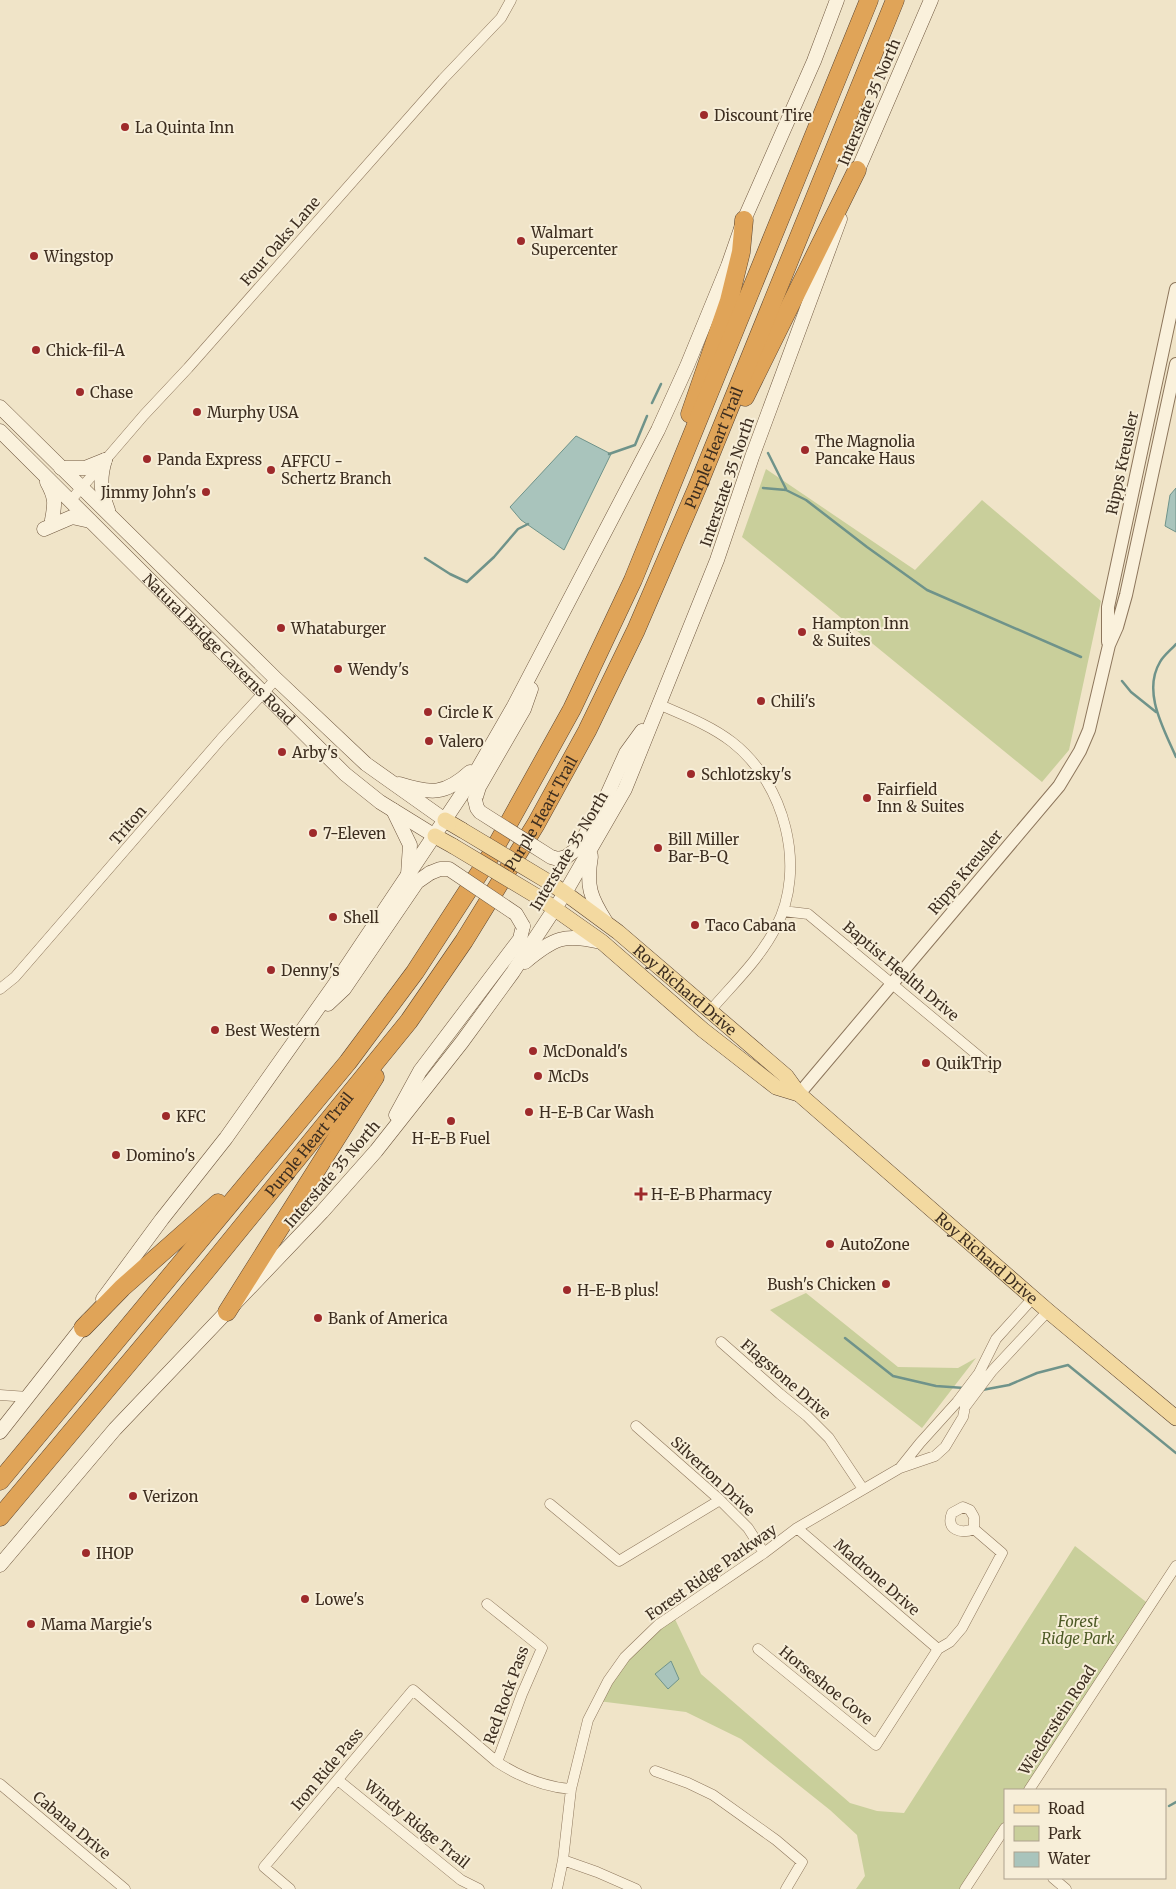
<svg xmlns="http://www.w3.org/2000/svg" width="1176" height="1889" font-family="Merriweather,serif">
<rect width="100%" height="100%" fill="#f0e4c8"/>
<!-- green -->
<path fill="#c9cf9b" d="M766 469 915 570 982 500 1101 601 1069 750 1042 782 742 537Z
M806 1293 898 1367 958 1368 976 1358 922 1428 770 1310Z
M1075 1546 1150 1605 1029 1790H1005V1828L964 1889H856L865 1876 857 1835 830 1810 741 1739 686 1712 598 1701 608 1681 673 1615 701 1674 850 1803 877 1811 904 1813Z"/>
<!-- water -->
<path fill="#a9c4bc" stroke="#6f938a" d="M576 436 611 454 564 550 521 520 510 507Z
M1176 488V532L1165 526 1170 495Z
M671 1661 679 1679 668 1689 655 1674Z"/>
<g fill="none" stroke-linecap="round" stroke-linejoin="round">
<!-- stream -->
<path stroke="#6f938a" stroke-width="2.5" d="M652 403 661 384
M768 453 786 489
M609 454 635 445 647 416
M763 488 786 490 806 500 867 547 927 590 1081 657
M425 558 450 574 467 582 494 557 518 529 528 524
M1176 644C1171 650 1164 655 1160 662 1142 692 1164 729 1176 757
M1122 681 1131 692 1156 712
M845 1338 893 1376 936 1386 964 1388
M982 1390 1009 1385 1037 1373 1068 1365 1176 1453
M1169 1806 1176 1802"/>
<defs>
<path id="minor" d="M71 500 144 415 188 368 443 79 501 18 511 0
M658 704C683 715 710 725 732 742 785 783 807 868 776 927 760 959 733 984 710 1011
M783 911 808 914 993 1068
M0 989 15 977 221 739 276 679
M721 1342 780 1394 807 1416 829 1438 863 1489
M0 1395 28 1397
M636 1426 720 1500 748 1528 764 1553
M900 1468 920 1443 957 1402 979 1373 996 1339 1033 1298
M550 1504 619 1561 720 1500
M797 1528 938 1649
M487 1604 542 1648 522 1694 497 1762
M758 1649 876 1745 938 1649 950 1642 962 1628 1002 1553 974 1529C961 1534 945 1530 952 1513L963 1507 970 1510 974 1517V1529
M655 1771 688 1783 713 1795 776 1840 802 1862 786 1889
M338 1780 461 1880 479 1889
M0 1784 125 1889
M1029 1790 1176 1566
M563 1860 597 1872 636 1889
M1053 1878 1066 1889
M290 1889 264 1867 413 1690 497 1762C520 1777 544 1787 571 1789
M557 1889 563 1860 571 1789 588 1720 608 1681 625 1657 658 1625 764 1553 797 1528 900 1468 935 1456 945 1447 963 1417 965 1407 992 1371 1048 1311
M965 1889 1005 1828"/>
<path id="tertiary" d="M1108 642V607L1176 289
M799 1094 1059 786 1080 751 1089 730 1109 645 1117 627 1126 595 1176 364"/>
<g id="secondary">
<path d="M854 179 931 0"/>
<path d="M0 407 276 679 366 764 445 820"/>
<path id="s1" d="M0 431 345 774 380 802 435 836"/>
<path d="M105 460C99 479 101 492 108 510"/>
<path d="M61 468H85L105 460"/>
<path d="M47 482C56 498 55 504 52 520"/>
<path d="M44 529 72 517 90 521"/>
<path d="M399 784C431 794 445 795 470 772"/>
<path d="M475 800 479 787 524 709 531 689"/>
<path d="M393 810 410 845 408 875"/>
<path d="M591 856C586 886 590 897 606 922"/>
<path d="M566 857 578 848 608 793 626 753 642 731"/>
<path d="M525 962C554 938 564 933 601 942"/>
<path d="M328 1004 344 989 417 882 430 873"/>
<path d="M396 1115 420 1071 520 939 523 926"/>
<path d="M103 1299 162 1219 226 1138 335 984 472 779 514 706 658 430 687 366 728 266 744 220 814 61 837 0"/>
<path d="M0 1432 88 1320"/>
<path d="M0 1565 115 1429 322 1212 376 1151 462 1042 513 972 565 893 625 789 717 560 752 457 840 219"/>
</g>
<g id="primary">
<path d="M445 820 462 830"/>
<path d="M435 836 453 846"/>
<path id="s2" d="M547 881 565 893 618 932 786 1076 799 1094 1048 1311 1176 1418"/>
<path d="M538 897 602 942 703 1030 776 1087 799 1094"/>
</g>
<g id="motorway">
<path d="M745 397 857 170"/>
<path d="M690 414 729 301 741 252 744 220"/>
<path d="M227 1312 375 1077"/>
<path d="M83 1328 122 1288 218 1203"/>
<path d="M0 1481 348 1062 415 972 491 855 572 709 633 580 869 0"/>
<path id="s3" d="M0 1517 205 1272 409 1021 464 941 536 824 587 731 636 630 697 488 895 0"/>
</g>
</defs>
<!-- minor casing -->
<use href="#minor" stroke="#8d765c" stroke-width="11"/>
<!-- tertiary casing -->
<use href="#tertiary" stroke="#8d765c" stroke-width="14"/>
<!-- secondary casing -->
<use href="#secondary" stroke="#6f573f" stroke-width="15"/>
<!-- primary casing -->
<use href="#primary" stroke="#5b4430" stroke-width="16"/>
<!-- motorway casing -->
<use href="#motorway" stroke="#5b4430" stroke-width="19"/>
<!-- minor -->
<use href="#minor" stroke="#faf1dc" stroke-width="10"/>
<!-- tertiary -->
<use href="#tertiary" stroke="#faf1dc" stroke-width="12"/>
<!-- secondary -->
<use href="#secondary" stroke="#faf1dc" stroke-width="14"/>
<!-- primary -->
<use href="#primary" stroke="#f3d9a0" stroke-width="15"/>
<!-- motorway -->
<use href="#motorway" stroke="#e0a458" stroke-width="18"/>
<defs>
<path id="secondary-bridge" d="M475 800 477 808 480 812 551 857 558 859 566 857
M430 873 440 869H449L516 914 523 926"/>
<path id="primary-bridge" d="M462 830 547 881
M453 846 538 897"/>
</defs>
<!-- secondary-bridge casing -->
<use href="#secondary-bridge" stroke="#6f573f" stroke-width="15" stroke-linecap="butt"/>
<!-- primary-bridge casing -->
<use href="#primary-bridge" stroke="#5b4430" stroke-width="16" stroke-linecap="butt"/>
<!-- secondary-bridge -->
<use href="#secondary-bridge" stroke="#faf1dc" stroke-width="14"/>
<!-- primary-bridge -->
<use href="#primary-bridge" stroke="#f3d9a0" stroke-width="15"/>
</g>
<!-- markers -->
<g fill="#9e2a2b" stroke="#f7eed8" stroke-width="2">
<circle cx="704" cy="115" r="5"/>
<circle cx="125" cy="127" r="5"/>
<circle cx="521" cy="241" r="5"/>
<circle cx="34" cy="256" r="5"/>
<circle cx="36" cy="350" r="5"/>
<circle cx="80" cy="392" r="5"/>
<circle cx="197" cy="412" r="5"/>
<circle cx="805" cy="450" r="5"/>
<circle cx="147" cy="459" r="5"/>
<circle cx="271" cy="470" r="5"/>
<circle cx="206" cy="492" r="5"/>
<circle cx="281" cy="628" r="5"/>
<circle cx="802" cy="632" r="5"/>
<circle cx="338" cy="669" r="5"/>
<circle cx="761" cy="701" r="5"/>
<circle cx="428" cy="712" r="5"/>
<circle cx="429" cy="741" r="5"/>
<circle cx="282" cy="752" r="5"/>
<circle cx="691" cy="774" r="5"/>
<circle cx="867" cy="798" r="5"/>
<circle cx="313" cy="833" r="5"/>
<circle cx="658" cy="848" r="5"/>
<circle cx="333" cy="917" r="5"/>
<circle cx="695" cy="925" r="5"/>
<circle cx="271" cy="970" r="5"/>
<circle cx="215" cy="1030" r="5"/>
<circle cx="533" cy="1051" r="5"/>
<circle cx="926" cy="1063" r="5"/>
<circle cx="538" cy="1076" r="5"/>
<circle cx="529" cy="1112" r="5"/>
<circle cx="166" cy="1116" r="5"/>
<circle cx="451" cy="1121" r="5"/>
<circle cx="116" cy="1155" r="5"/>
<path d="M638.5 1186.5h5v5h5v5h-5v5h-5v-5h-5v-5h5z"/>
<circle cx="830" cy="1244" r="5"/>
<circle cx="886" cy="1284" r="5"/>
<circle cx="567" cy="1290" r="5"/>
<circle cx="318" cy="1318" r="5"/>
<circle cx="133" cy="1496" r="5"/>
<circle cx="86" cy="1553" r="5"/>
<circle cx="305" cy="1599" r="5"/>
<circle cx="31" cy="1624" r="5"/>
</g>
<g text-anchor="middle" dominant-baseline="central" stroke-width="4" stroke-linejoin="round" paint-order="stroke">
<!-- street labels -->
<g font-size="15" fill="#3d2e20" stroke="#f7eed8">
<text transform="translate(869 102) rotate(-67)">Interstate 35 North</text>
<text transform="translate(280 241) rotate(-49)">Four Oaks Lane</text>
<text stroke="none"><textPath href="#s3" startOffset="1294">Purple Heart Trail</textPath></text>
<text transform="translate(1122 463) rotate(-78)">Ripps Kreusler</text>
<text transform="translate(727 482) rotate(-71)">Interstate 35 North</text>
<text stroke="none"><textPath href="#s1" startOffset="309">Natural Bridge Caverns Road</textPath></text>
<text stroke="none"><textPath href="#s3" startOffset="889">Purple Heart Trail</textPath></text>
<text transform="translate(128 825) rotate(-49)">Triton</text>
<text transform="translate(569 851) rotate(-59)">Interstate 35 North</text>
<text transform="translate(965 872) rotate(-50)">Ripps Kreusler</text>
<text transform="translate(901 971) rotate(40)">Baptist Health Drive</text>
<text stroke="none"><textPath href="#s2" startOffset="176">Roy Richard Drive</textPath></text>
<text stroke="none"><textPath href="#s3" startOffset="484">Purple Heart Trail</textPath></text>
<text transform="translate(332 1174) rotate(-49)">Interstate 35 North</text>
<text stroke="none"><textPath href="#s2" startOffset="580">Roy Richard Drive</textPath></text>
<text transform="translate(786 1379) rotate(41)">Flagstone Drive</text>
<text transform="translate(713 1476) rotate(43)">Silverton Drive</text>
<text transform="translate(711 1572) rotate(-35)">Forest Ridge Parkway</text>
<text transform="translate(877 1577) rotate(41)">Madrone Drive</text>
<text transform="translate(826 1685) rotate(39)">Horseshoe Cove</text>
<text transform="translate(506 1695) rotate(-70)">Red Rock Pass</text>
<text transform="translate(1057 1720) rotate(-57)">Wiederstein Road</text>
<text transform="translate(327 1769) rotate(-50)">Iron Ride Pass</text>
<text transform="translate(417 1824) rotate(39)">Windy Ridge Trail</text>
<text transform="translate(72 1825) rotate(40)">Cabana Drive</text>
</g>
<!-- poi labels -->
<g font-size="15" fill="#3d2e20" stroke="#f7eed8" text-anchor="start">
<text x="714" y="115">Discount Tire</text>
<text x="135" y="127">La Quinta Inn</text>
<text x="531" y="232">Walmart<tspan x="531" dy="17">Supercenter</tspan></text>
<text x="44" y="256">Wingstop</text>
<text x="46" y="350">Chick-fil-A</text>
<text x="90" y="392">Chase</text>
<text x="207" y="412">Murphy USA</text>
<text x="815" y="441">The Magnolia<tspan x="815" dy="17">Pancake Haus</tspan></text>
<text x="157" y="459">Panda Express</text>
<text x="281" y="461">AFFCU -<tspan x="281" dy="17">Schertz Branch</tspan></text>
<text x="196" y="492" text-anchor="end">Jimmy John's</text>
<text x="812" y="623">Hampton Inn<tspan x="812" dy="17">&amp; Suites</tspan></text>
<text x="291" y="628">Whataburger</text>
<text x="348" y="669">Wendy's</text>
<text x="771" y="701">Chili's</text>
<text x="438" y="712">Circle K</text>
<text x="439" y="741">Valero</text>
<text x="292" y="752">Arby's</text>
<text x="701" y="774">Schlotzsky's</text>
<text x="877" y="789">Fairfield<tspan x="877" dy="17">Inn &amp; Suites</tspan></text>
<text x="323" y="833">7-Eleven</text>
<text x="668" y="839">Bill Miller<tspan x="668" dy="17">Bar-B-Q</tspan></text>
<text x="343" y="917">Shell</text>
<text x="705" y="925">Taco Cabana</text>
<text x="281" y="970">Denny's</text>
<text x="225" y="1030">Best Western</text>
<text x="543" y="1051">McDonald's</text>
<text x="936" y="1063">QuikTrip</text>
<text x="548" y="1076">McDs</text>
<text x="539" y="1112">H-E-B Car Wash</text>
<text x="176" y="1116">KFC</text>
<text x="451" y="1138" text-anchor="middle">H-E-B Fuel</text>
<text x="126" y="1155">Domino's</text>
<text x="651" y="1194">H-E-B Pharmacy</text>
<text x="840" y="1244">AutoZone</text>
<text x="876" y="1284" text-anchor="end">Bush's Chicken</text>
<text x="577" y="1290">H-E-B plus!</text>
<text x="328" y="1318">Bank of America</text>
<text x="143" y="1496">Verizon</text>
<text x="96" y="1553">IHOP</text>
<text x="315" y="1599">Lowe's</text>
<text x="41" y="1624">Mama Margie's</text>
</g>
<!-- park labels -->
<g font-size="15" font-style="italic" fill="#4d5a26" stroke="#f7eed8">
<text x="1078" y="1621">Forest<tspan x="1078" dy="17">Ridge Park</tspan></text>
</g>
</g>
<!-- legend -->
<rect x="1004" y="1789" width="162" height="90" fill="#f7eed8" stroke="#ada18e"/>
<rect x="1014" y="1805" width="25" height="8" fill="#f3d9a0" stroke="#ada18e"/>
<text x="1048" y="1814" font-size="15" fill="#3d2e20">Road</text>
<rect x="1014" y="1826" width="25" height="15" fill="#c9cf9b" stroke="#ada18e"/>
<text x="1048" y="1839" font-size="15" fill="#3d2e20">Park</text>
<rect x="1014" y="1852" width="25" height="15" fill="#a9c4bc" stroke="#ada18e"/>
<text x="1048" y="1864" font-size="15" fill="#3d2e20">Water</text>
</svg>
